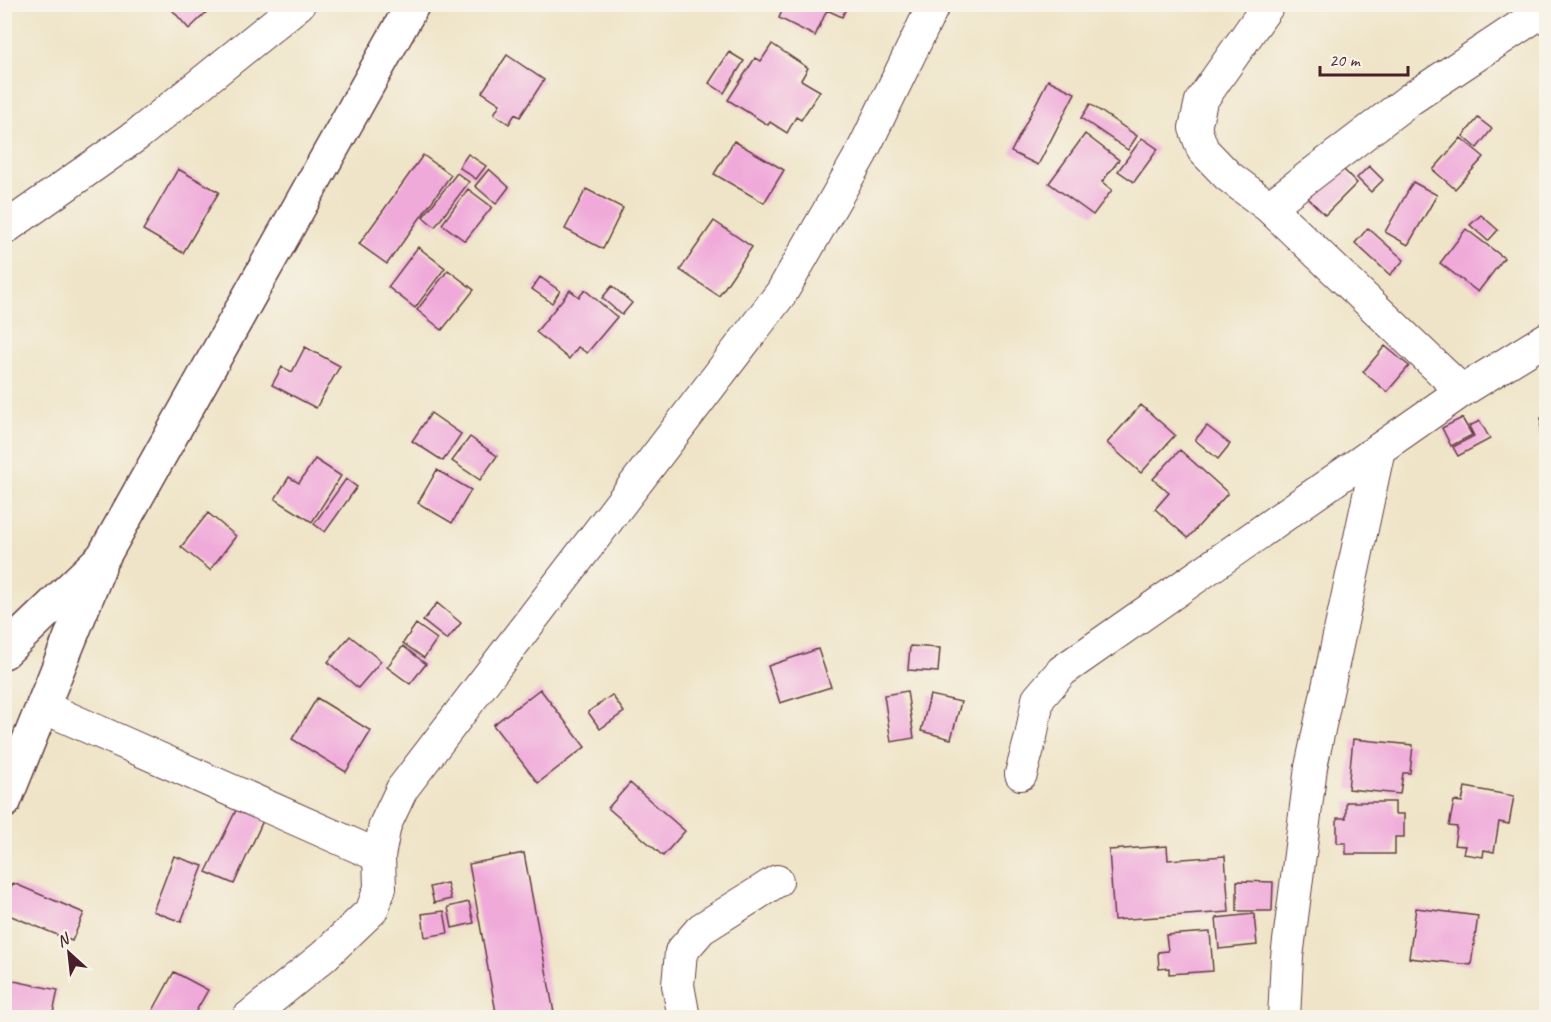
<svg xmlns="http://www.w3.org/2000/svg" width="1551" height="1022" font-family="Caveat,sans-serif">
<rect width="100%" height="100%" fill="#f7f3e8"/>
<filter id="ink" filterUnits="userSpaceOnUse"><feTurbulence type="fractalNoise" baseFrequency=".0167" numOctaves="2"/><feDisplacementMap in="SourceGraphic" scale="12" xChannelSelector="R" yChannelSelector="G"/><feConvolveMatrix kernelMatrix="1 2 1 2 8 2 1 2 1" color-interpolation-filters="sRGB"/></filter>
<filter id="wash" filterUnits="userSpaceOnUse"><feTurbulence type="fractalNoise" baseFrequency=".008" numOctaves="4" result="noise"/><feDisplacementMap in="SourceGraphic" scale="24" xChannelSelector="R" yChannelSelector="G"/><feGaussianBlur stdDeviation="1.35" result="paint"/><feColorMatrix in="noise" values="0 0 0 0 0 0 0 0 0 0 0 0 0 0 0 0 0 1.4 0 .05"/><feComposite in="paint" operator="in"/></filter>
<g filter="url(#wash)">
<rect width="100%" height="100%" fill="#efe4c7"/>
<g id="blocks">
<!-- building -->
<path fill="#f0aada" d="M167 4H215L189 29Z
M785 4H848L842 17 827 10 815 36 779 18Z
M772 44 808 68 801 80 820 91 801 120 796 117 787 133 770 122 768 125 728 100 755 58 761 61Z
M729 52 744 61 724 93 709 83Z
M507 55 544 80 520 117 515 114 509 124 494 114 500 104 482 92Z
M1048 80 1075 93 1038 165 1011 152Z
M1090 104 1137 136 1128 150 1081 118Z
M1478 118 1492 129 1477 148 1463 136Z
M1085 134 1119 160 1102 182 1112 190 1093 215 1049 183Z
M1142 138 1158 149 1134 182 1118 171Z
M1461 138 1484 157 1455 189 1433 170Z
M734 141 784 170 764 203 714 174Z
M468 154 486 166 476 179 459 167Z
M423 155 451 175 387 264 359 244Z
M1340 166 1357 183 1325 215 1308 198Z
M1369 166 1383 180 1371 192 1357 178Z
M178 169 219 192 183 253 143 230Z
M489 169 509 187 496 204 475 186Z
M457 173 469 182 435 227 423 217Z
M1413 182 1437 195 1408 245 1385 232Z
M468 189 492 207 465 241 442 224Z
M586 189 623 208 603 249 565 229Z
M1481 215 1498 230 1488 241 1470 225Z
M714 221 752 247 719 296 680 270Z
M1368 228 1404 260 1390 275 1355 243Z
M1466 229 1504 258 1478 292 1440 263Z
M418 247 445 268 415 308 388 287Z
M448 270 474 290 442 330 417 310Z
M540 277 560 291 552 303 532 289Z
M612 286 632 303 622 315 602 298Z
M570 290 579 297 585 290 617 317 587 353 578 347 569 359 536 332Z
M1385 346 1409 366 1387 392 1363 372Z
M305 347 340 366 316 408 272 385 282 367 292 372Z
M1141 405 1175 435 1141 473 1107 443Z
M431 413 461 434 443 461 412 441Z
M1462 418 1472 435 1451 446 1442 428Z
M1541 418H1546V438H1540Z
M1480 421 1490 439 1458 456 1453 447 1474 436 1469 426Z
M1207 426 1230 444 1218 459 1195 440Z
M470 437 497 456 480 480 452 461Z
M1180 450 1228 493 1188 538 1155 509 1169 493 1153 479Z
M315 459 341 476 312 522 275 499 289 477 299 483Z
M437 470 471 490 452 523 418 503Z
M346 479 357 487 325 532 314 524Z
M208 513 236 536 210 570 181 547Z
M437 603 461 623 447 640 423 621Z
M416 624 437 639 424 658 403 643Z
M350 636 381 661 358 688 328 662Z
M403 646 426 664 410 684 387 667Z
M910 646 940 648 938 672 908 670Z
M818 649 831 687 780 703 768 666Z
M540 689 585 747 538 783 493 725Z
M907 691 914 738 891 742 884 695Z
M612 695 624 712 600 729 588 712Z
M930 695 961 702 951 739 921 731Z
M317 698 371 731 346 772 292 739Z
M1353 739 1413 745 1410 773H1403L1400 794 1348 789Z
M630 783 685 831 663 856 608 808Z
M1465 787 1514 796 1509 824 1499 822 1494 852 1484 850 1483 857 1463 854 1465 846 1454 845 1457 827 1449 826 1454 801 1462 802Z
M240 802 266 814 234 884 206 872Z
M1346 802H1395V814H1404V837H1395V854H1346V843H1337V818H1346Z
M1167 846 1168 860 1225 856 1229 912 1114 920 1109 850Z
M524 853 555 1018H497L469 864Z
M174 856 203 866 181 922 153 911Z
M1237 881 1273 882 1272 911H1237Z
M13 883 84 913 72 941 4 913V903Z
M447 883 451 899 434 903 430 887Z
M469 902 474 923 452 928 448 907Z
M1416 908 1478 916 1471 965 1409 958Z
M444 911 448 933 425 937 422 914Z
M1254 914 1257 945 1219 949 1216 918Z
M1210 932 1213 971 1169 974V968L1159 969 1158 952 1168 951 1166 935Z
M174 972 208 990 192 1018H153L150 1016Z
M4 979 58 990 52 1018H4Z"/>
</g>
</g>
<g filter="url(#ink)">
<use href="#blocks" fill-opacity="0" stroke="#633d42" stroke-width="1.5"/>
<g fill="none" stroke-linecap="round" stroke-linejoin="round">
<defs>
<path id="street" d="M1269 4 1201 101 1195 128 1203 150 1228 176 1269 207 1462 391
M1269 207 1409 100 1546 9
M4 229 137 135 299 4
M43 707 379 856
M1021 774 1031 737 1038 699 1062 671 1462 391 1546 339
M248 1018 324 956 372 910 380 888 379 856 385 825 402 789 782 292 861 154 934 4
M684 1018 678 985 681 952 701 929 777 881
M1284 1018 1287 957 1311 767 1379 449"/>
<path id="secondary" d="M4 652 103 557 413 4
M4 802 99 567"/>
</defs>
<!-- street casing -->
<use href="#street" stroke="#633d42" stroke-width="34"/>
<!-- secondary casing -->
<use href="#secondary" stroke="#633d42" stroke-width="36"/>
<!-- street -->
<use href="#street" stroke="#fff" stroke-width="32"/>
<!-- secondary -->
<use href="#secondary" stroke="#fff" stroke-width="33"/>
</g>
</g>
<!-- margin -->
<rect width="1551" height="1022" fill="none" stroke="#f7f3e8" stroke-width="24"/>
<!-- north arrow -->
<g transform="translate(69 953) rotate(333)" stroke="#f7f3e8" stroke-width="4.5" paint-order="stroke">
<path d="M0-4.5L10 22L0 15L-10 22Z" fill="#4a1f2b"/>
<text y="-9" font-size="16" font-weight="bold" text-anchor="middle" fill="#4a1f2b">N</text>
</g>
<!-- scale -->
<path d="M1320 66v9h88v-9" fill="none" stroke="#4a1f2b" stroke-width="3"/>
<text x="1329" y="66" font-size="18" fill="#4a1f2b" stroke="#f7f3e8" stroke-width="4.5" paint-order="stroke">20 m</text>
</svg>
